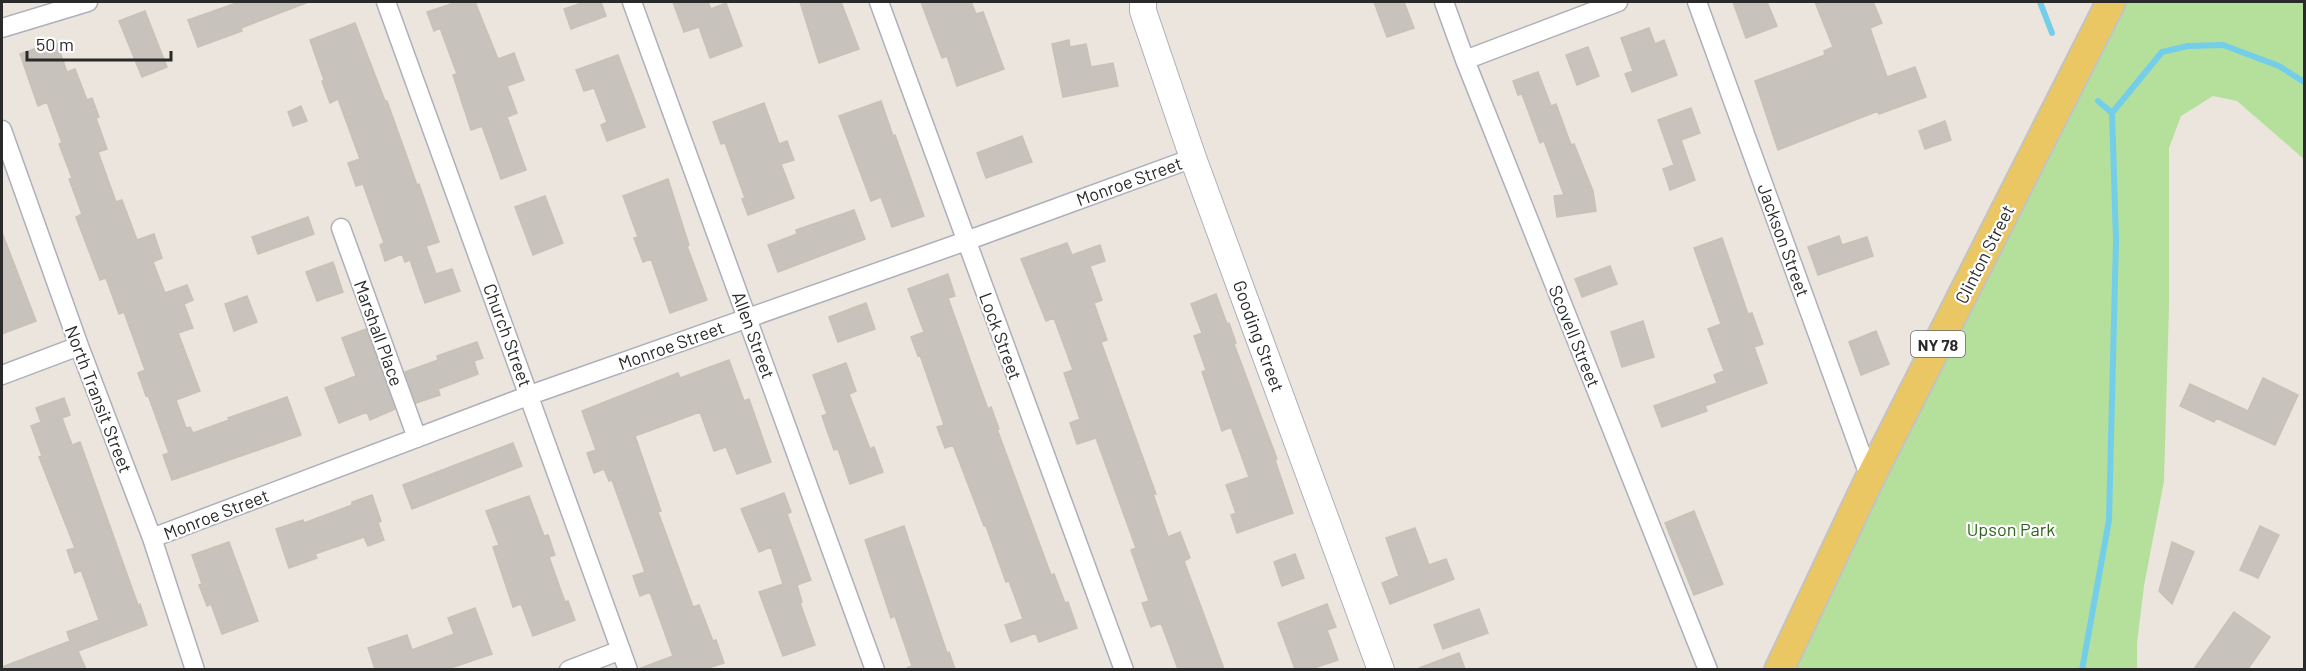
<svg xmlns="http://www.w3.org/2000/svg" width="2306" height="671" font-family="Barlow,sans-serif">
<rect width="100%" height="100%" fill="#ece5dd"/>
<!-- green -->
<path fill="#b5e09c" d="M2111 2H2304V159L2237 101 2213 96 2181 116 2169 148V307L2164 481 2144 586 2137 643V669L1787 670Z"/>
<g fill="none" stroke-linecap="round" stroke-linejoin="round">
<!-- stream -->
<path stroke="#74cde9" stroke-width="6" d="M2040 2 2052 33
M2098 101 2112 113
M2112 113 2162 52 2188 46 2223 45 2279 66 2304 82
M2082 670 2109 520 2116 240 2112 113"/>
</g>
<!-- building -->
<path fill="#c7c2bc" stroke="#c7c1b6" stroke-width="1.5" d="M239 2H305L306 3 241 28 242 31 198 47 188 20Z
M457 2H475L498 59 514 53 524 80 507 86 517 113 507 117 526 170 501 179 482 126 471 130 453 75 457 74 440 28 434 31 427 12Z
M585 2H601L606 16 571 29 564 9Z
M673 2H708L711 9 726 3 742 46 710 58 699 27 684 32Z
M800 2H841L859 49 819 63Z
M921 2H971L976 14 983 12 1004 69 957 86 947 56 942 58Z
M1374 2H1404L1414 28 1387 37Z
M1733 2H1767L1777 26 1746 38Z
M1815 2H1873L1882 23 1870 28 1887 77 1915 67 1926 97 1879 114 1878 111 1778 150 1755 81 1825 55 1824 51 1833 47Z
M145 11 167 67 142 77 119 21Z
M355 23 385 101H387L417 185 419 184 439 242 426 246 436 274 452 269 460 291 425 303 410 260 405 262 402 254 385 261 380 245 384 243 363 184 356 186 348 163 360 159 338 99 330 103 322 81 324 80 310 40Z
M1649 28 1655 44 1664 40 1677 75 1632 92 1625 74 1633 71 1621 38Z
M1069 40 1070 47 1086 44 1091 67 1113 63 1118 86 1063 97 1052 44Z
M56 41 67 72 75 69 87 100 92 98 99 117 96 118 107 149 98 152 116 202 122 200 137 240 154 234 162 258 153 262 165 293 187 285 193 300 184 304 193 328 178 333 200 391 176 400 186 428 190 427 193 433 229 420 228 418 287 397 301 435 172 480 163 455 169 453 148 395 146 396 138 373 145 370 124 312 119 314 106 278 100 280 76 217 82 214 69 179 72 178 59 144 62 143 47 102 38 106 20 54Z
M1588 47 1599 76 1577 85 1566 55Z
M618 55 645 127 607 141 601 125 607 122 594 88 584 91 576 70Z
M1538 72 1551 106 1556 104 1571 145 1574 144 1593 191 1596 211 1557 217 1554 196 1564 195 1544 141 1540 143 1522 94 1518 95 1513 81Z
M881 101 893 136 895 135 924 216 892 227 881 197 871 201 839 116Z
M764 103 779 144 787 141 794 160 781 164 794 198 748 215 742 199 745 198 725 143 721 144 713 122Z
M301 106 307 121 293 126 288 112Z
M1691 108 1700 133 1681 140 1695 180 1670 190 1663 169 1674 165 1658 120Z
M1945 121 1951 140 1925 149 1919 131Z
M1022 136 1032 162 986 178 977 153Z
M668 179 689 245 687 246 707 300 670 313 651 259 643 262 634 238 638 237 623 196Z
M545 196 563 243 533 255 515 207Z
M854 210 865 239 778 272 768 245 797 234 796 230Z
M308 217 314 234 258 254 252 237Z
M2 235H3L36 321 2 334Z
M1839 236 1842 245 1867 237 1873 256 1818 275 1808 247Z
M1722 238 1748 314 1752 313 1763 344 1754 347 1767 383 1705 406 1707 411 1662 427 1654 406 1717 383 1714 375 1724 371 1708 329 1721 324 1694 248Z
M1067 243 1072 255 1100 245 1105 261 1090 266 1102 300 1094 303 1107 340 1101 342 1156 494H1153L1168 537 1180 532 1190 558 1184 561 1224 669H1178L1161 623 1151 627 1142 603 1149 601 1131 550 1136 548 1096 438 1077 444 1070 423 1080 419 1064 373 1073 370 1054 318 1046 321 1021 259Z
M333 262 343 292 317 301 306 272Z
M1610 266 1617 284 1582 297 1575 279Z
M948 274 955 296 948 298 977 379 988 409 991 407 999 429H997L1051 575 1054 574 1065 603 1068 602 1077 628 1039 642 1036 633 1011 642 1005 625 1023 619 1009 581 1006 582 986 526H984L953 445 945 448 937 427 944 425 920 355 918 356 911 337 924 332 908 289Z
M1216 294 1227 324 1229 323 1236 343 1234 344 1277 459 1275 460 1293 513 1237 533 1231 515 1236 513 1226 485 1249 477 1231 427 1222 431 1202 372 1206 370 1194 336 1202 333 1191 304Z
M247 296 257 322 234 331 225 304Z
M866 303 875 329 838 342 829 317Z
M1643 321 1654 357 1622 367 1611 332Z
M366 329 395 409 370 420 367 412 339 423 325 388 356 376 342 338Z
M1876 331 1889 364 1861 375 1849 342Z
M477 342 483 358 474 361 478 374 438 389 440 395 416 403 405 372 438 360 437 356Z
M729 360 744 401 749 399 771 462 737 474 726 447 714 451 700 412 635 436 661 511 658 512 693 607 699 605 713 641 716 640 724 663 705 669H641V668L673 656 650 592 640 596 633 576 645 572 612 480 609 481 604 469 594 473 587 453 596 450 582 411 678 373 680 378Z
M846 363 856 391 849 394 870 449 874 447 883 472 850 484 838 449 834 450 822 416 827 414 813 375Z
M2263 378 2298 395 2275 445 2216 418 2214 422 2180 406 2190 384 2248 411Z
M64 398 70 415 62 418 72 445 80 442 138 605 140 604 147 625 78 651 86 669H2V667L70 641 67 632 99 620 81 570 75 573 67 550 75 548 39 457 42 456 31 426 41 422 36 408Z
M513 443 522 466 412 509 403 485Z
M784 493 791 512 787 514 811 580 797 585 802 602 800 603 815 645 783 656 759 592 783 584 771 547 759 552 741 509Z
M372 495 381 521 378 523 384 540 368 546 364 537 315 554 317 558 289 568 276 529 303 520 304 523 352 505V502Z
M529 496 544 536 548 535 555 555 549 557 565 602 568 601 575 620 533 636 521 604 513 607 493 547 499 545 486 511Z
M1694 511 1723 584 1694 595 1665 523Z
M904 526 947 653 949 652 955 669H907V668L912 666 895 616 891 618 865 540Z
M2260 526 2279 535 2258 578 2240 570Z
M1415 528 1429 565 1446 559 1454 579 1390 604 1382 583 1399 576 1386 538Z
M229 542 258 621 222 634 211 604 207 606 199 585 202 584 192 555Z
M2172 542 2194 552 2172 604 2159 591Z
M1295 554 1304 578 1282 586 1274 562Z
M1327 604 1336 627 1327 630 1338 660 1311 669H1295L1278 623Z
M475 608 492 654 448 669H375L368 648 407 635 412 650 454 634 448 618Z
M1479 609 1488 633 1443 649 1434 625Z
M2234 612 2270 637 2248 669H2194Z
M1459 653 1465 669H1419V668Z"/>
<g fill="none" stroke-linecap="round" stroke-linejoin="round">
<defs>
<path id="street" d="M386 2 628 670
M632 2 875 670
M879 2 1124 670
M1444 2 1465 60 1708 670
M1697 2 1870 478
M2 28 88 2
M1465 60 1618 2
M2 130 79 346 152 538 195 670
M341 228 417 438
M2 375 79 346
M152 538 530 395 966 241 1193 158
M569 670 621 650"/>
<path id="secondary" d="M1143 2V11L1193 158 1381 670"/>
<path id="primary" d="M1779 670 1870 478 2111 2"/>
</defs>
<!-- street casing -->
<use href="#street" stroke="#adb0ba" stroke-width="21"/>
<!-- secondary casing -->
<use href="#secondary" stroke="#adb0ba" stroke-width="28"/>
<!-- primary casing -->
<use href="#primary" stroke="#c3c3c3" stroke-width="32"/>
<!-- street -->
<use href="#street" stroke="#fff" stroke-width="18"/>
<!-- secondary -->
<use href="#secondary" stroke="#fff" stroke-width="26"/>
<!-- primary -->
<use href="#primary" stroke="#eac763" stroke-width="28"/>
</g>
<g text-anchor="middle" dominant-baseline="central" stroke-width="4.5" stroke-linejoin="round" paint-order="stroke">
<!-- shield labels -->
<rect fill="#fff" stroke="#6a6a6a" stroke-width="1.5" x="1911" y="331" width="54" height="26" rx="4.5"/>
<g font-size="16" font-weight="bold" fill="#2a2a2a">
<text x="1938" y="344">NY 78</text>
</g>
<!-- street labels -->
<g font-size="18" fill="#2a2a2a" stroke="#fff">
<text transform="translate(1129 181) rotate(-20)">Monroe Street</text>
<text transform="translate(1784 240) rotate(70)">Jackson Street</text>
<text transform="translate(1984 254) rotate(-63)">Clinton Street</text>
<text transform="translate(379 333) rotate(70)">Marshall Place</text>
<text transform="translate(508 335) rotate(70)">Church Street</text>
<text transform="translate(754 335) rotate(70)">Allen Street</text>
<text transform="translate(1001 336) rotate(70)">Lock Street</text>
<text transform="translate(1259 336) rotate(70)">Gooding Street</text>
<text transform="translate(1575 336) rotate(68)">Scovell Street</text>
<text transform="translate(671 345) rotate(-20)">Monroe Street</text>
<text transform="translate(99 399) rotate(69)">North Transit Street</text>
<text transform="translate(216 514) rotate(-21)">Monroe Street</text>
</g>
<!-- park labels -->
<g font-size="18" fill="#2e641d" stroke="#fff">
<text x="2011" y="529">Upson Park</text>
</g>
</g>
<!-- border -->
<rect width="2306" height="671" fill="none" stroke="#2a2a2a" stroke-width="6"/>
<!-- scale -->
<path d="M27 51v9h144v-9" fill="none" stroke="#2a2a2a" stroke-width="3"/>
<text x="36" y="51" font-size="18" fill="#2a2a2a" stroke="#ffffff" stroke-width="4.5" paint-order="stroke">50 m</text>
</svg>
